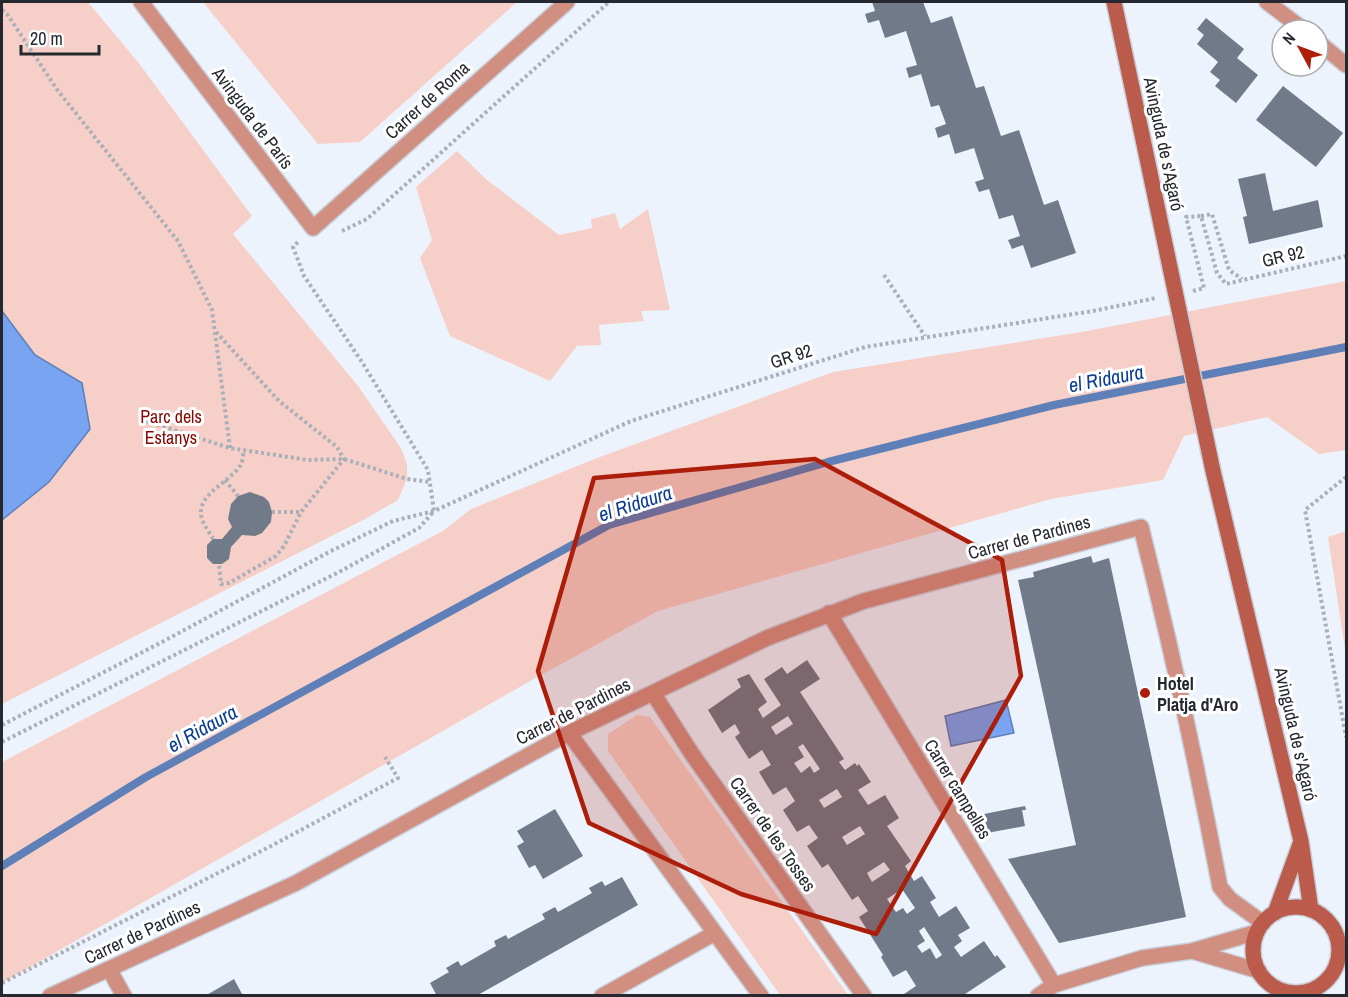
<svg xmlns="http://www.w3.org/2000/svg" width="1348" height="997" font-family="'Archivo Narrow',sans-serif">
<rect width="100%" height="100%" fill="#edf3fd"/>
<!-- green -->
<path fill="#f6d0c8" d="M2 2H88L138 62 252 216 233 234 358 386 401 448 407 464V479L398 500 365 519 2 704Z
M203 2H517L360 142 318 144Z
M457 151 487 180 559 235 592 228 591 219 615 213 620 229 648 209 670 310 641 311 644 321 599 325 601 345 577 346 550 381 450 336 420 258 432 240 416 187Z
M1346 281V450L1319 454 1267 417 1184 436 1163 480 1051 499 658 611 532 680 2 983V762L443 531 471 509 597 458 833 372 1087 331Z
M1346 531V656L1328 537Z
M637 715 650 717 848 995H780L608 751V734Z"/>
<!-- water -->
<path fill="#78a4f2" stroke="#5f7fb8" stroke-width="1.5" d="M2 311 35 355 82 383 90 429 49 482 2 520Z
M1006 700 1014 733 951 746 945 716Z"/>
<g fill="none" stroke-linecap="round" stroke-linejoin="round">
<!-- stream -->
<path stroke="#5f7fb8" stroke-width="8" d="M2 866 146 777 609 525 828 462 1054 405 1346 347"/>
</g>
<!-- building -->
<path fill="#717a89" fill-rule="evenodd" d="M872 2H923L931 23 952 16 976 88 984 86 1001 136 1019 130 1044 205 1058 200 1076 253 1031 268 1023 245 1012 249 1008 240 1020 236 1013 215 999 219 989 189 979 192 975 182 984 179 974 148 955 154 949 134 938 138 935 128 946 124 939 105 931 107 921 74 909 78 906 68 917 65 906 31 885 38 879 20 868 23 865 14 875 11Z
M1206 18 1244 49 1237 58 1258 75 1236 103 1215 86 1220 80 1210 72 1218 62 1197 44 1204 35 1197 29Z
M1283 86 1343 133 1316 167 1256 120Z
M1265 173 1273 211 1318 200 1323 227 1249 244 1243 217 1247 216 1238 179Z
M250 492 264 497 269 502 272 512 271 522 262 533 255 536 242 535 231 547 229 559 222 564H213L207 558V545L213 539H222L232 527 228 519 231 504 238 496Z
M1091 556 1093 563 1109 558 1186 917 1059 943 1008 859 1076 845 1018 580 1034 577 1033 572Z
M807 660 820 679 800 692 844 759 839 762 845 770 855 763 857 766 859 764 871 782 858 790 868 805 885 795 899 818 887 826 911 861 905 866 914 881 922 876 936 898 930 902 939 917 956 906 970 928 958 935 962 941 954 947 961 957 984 941 995 957 997 955 1006 967 962 996H901L916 986 906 970 893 977 881 957 883 955 859 917 868 911 858 896 852 900 828 864 822 868 807 846 818 838 809 825 797 832 783 810 795 801 786 787 773 795 759 772 771 765 762 750 749 759 735 737 740 733 735 724 722 733 708 710 741 687 737 679 749 674 767 702 758 709 763 718 781 705 764 679 782 667 787 674ZM788 716 793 724 776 735 771 727ZM803 744 820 769 814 773 810 766 801 773 794 763 804 757 798 747ZM837 789 842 797 824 808 819 800ZM860 826 865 834 847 845 842 837ZM884 862 890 870 872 882 867 873ZM902 889 915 908 907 914 903 908 896 912 887 899ZM924 927 942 955 936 959 930 948 922 953 917 946 925 941 919 931Z
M1025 806 1026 810H1022L1025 826 987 833 984 814Z
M555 809 583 856 543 879 535 865 529 868 517 846 524 842 517 831Z
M622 877 638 905 476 996H437L430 983 449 972 446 968 458 961 461 966 496 946 494 941 506 935 508 939 545 919 542 914 555 907 558 912 592 893 589 888 602 881 605 886Z
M234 979 243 996H205Z"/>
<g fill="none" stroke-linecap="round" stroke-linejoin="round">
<defs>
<path id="street" d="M141 2 313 228 567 2
M1267 2 1304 30
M1318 42 1346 65
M829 613 1054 985
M653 693 692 754 864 996
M569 733 761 996
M1257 932 1192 951 1259 971
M1340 951 1346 950
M109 969 124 996
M50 996 296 883 569 733 767 638 864 601 1141 527C1171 646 1197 766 1220 887L1230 899 1263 923
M602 996 715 933
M1038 996 1054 985 1142 958 1192 951"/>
<path id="secondary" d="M1114 2 1213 471 1301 841 1311 910
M1253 950a43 43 0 1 1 86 0a43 43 0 1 1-86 0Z
M1275 913 1300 844"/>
</defs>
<!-- street casing -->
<use href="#street" stroke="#c9ced8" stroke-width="18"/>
<!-- secondary casing -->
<use href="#secondary" stroke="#c9ced8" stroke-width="18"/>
<!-- path -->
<path stroke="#aaafb8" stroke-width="4" stroke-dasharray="3 3" stroke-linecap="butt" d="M2 10 7 14 58 91 178 241 212 310 230 448
M1201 216 1212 214 1229 270 1242 279
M342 231 367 219 609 2
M884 275 925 336
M1193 291 1204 288 1186 217 1201 216 1217 273 1226 284 1346 256
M216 332 279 401 337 447 344 459 301 512 284 546 276 556 229 583 221 584 219 564
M140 419 230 448 308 460 344 459 407 479 430 482
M1346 477 1305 510 1346 737
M225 480 238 496
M272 512H301
M213 539C210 533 204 526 202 519 194 494 232 482 241 464 243 460 243 454 244 450
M2 725 162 642 329 552 393 521 434 511 631 421 865 347 1093 311 1156 298
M2 742 341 571 419 528 434 511 428 470 362 362 304 276 293 247 299 241
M2 983 271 846 398 778 385 757"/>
<!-- street -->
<use href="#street" stroke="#d18f82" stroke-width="15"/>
<!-- secondary -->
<use href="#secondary" stroke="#ba5b4b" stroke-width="15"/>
</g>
<!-- marked area -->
<path fill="#ac1d0a" fill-opacity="0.2" stroke="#ac1d0a" stroke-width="4.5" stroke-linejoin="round" d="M815 459 1002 560 1021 676 876 934 741 894 589 823 538 671 594 478Z"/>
<!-- markers -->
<circle fill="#ac1d0a" stroke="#fff" stroke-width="2" cx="1145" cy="693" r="6"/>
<g text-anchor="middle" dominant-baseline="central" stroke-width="6" stroke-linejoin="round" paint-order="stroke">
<!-- street labels -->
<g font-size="18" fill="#25282f" stroke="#fff">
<text transform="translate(427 100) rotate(-42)">Carrer de Roma</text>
<text transform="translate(253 118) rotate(53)">Avinguda de París</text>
<text transform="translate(1164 144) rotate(78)">Avinguda de s'Agaró</text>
<text transform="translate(1283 256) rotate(-13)">GR 92</text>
<text transform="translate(791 356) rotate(-18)">GR 92</text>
<text transform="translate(1029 537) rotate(-15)">Carrer de Pardines</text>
<text transform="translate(573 711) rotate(-27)">Carrer de Pardines</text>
<text transform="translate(1296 734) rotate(77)">Avinguda de s'Agaró</text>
<text transform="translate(958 789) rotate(59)">Carrer campelles</text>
<text transform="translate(773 834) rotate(55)">Carrer de les Tosses</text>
<text transform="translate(142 932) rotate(-25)">Carrer de Pardines</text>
</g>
<!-- park labels -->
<g font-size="18" fill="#840800" stroke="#fff">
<text x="171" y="416">Parc dels<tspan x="171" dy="21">Estanys</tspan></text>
</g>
<!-- poi labels -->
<g font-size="18" font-weight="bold" fill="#25282f" stroke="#fff" text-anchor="start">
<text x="1157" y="683">Hotel<tspan x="1157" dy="21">Platja d'Aro</tspan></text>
</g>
<!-- water labels -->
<g font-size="20" font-style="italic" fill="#093b93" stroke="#fff">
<text transform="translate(1106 378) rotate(-11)">el Ridaura</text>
<text transform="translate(635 503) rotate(-18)">el Ridaura</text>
<text transform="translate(202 728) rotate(-29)">el Ridaura</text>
</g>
</g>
<!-- border -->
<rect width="1348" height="997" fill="none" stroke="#25282f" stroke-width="6"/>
<!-- north arrow -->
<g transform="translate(1300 48) rotate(311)"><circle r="28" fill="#ffffff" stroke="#a8a9ac" stroke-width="1.5"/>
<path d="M0-4.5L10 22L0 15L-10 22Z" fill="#ac1d0a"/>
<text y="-9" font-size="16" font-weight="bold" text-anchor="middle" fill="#25282f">N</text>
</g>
<!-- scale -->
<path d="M21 45v9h78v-9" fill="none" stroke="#25282f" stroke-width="3"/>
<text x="30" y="45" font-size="18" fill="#25282f" stroke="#ffffff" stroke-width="4.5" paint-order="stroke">20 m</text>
</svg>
